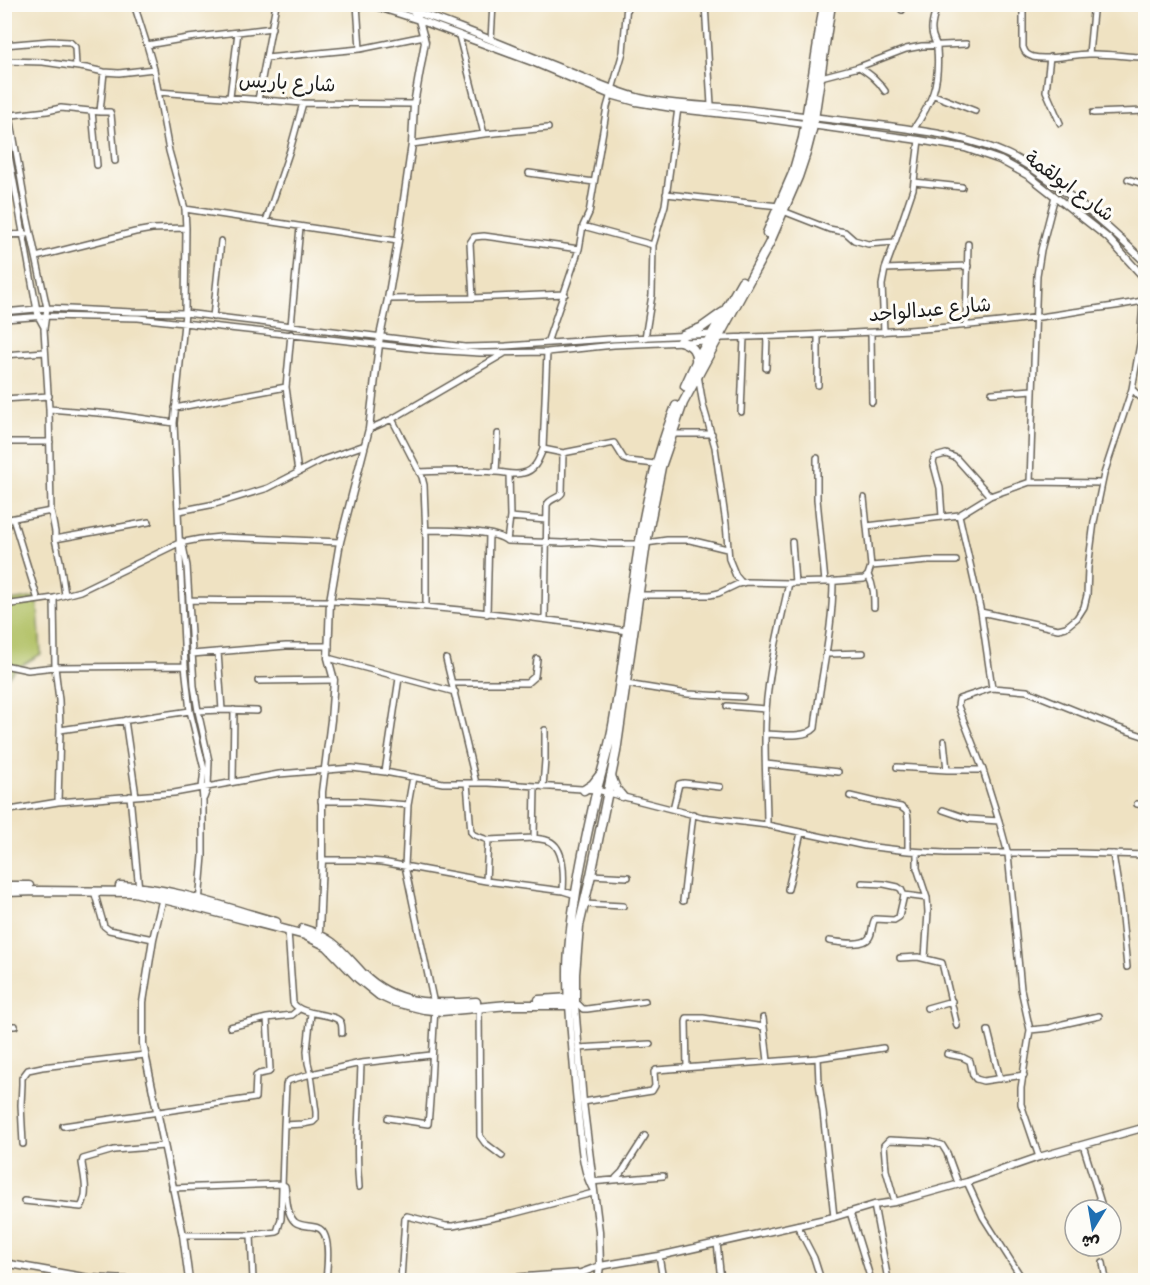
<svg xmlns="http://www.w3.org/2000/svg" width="1150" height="1285" font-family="Dekko,'Playpen Sans Arabic',sans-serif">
<rect width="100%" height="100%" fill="#fdfcf7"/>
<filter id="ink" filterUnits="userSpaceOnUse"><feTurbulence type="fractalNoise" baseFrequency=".0167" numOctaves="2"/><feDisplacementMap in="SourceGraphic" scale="12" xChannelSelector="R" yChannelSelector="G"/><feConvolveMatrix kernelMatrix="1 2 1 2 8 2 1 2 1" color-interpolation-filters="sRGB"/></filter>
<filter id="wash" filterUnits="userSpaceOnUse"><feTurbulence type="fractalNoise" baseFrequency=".008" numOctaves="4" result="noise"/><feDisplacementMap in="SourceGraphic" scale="24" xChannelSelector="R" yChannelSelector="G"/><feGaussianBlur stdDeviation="1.35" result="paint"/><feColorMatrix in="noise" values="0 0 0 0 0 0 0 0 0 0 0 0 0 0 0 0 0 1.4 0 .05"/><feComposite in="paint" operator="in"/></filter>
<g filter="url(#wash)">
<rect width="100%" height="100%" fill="#efe2c2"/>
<!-- green -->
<path fill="#b0c063" stroke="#666e40" stroke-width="1.5" d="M36 597 38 606 41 654 14 670 5 681 4 602Z"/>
</g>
<g filter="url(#ink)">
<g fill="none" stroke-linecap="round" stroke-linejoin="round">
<defs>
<path id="minor" d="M134 4 147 45 154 69 169 151 185 209 186 228 185 313 174 423 185 666 190 711 204 769 202 788 203 800V856L199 903
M357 4 360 49
M705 4 711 105
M1020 4 1023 12V47C1025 53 1027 55 1033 57 1049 61 1072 54 1089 54 1108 53 1127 57 1146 57
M902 10 903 4
M459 36 484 134
M491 40 493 4
M4 45 50 41 70 42 75 47 76 66
M147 45 188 38 272 28
M1089 54 1093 12
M1050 57 1046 91 1060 123
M266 58 360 49 424 36
M4 61 43 62 86 68 104 72 119 73 154 69
M859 67C870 74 878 80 885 91
M821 77 859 67 906 49 922 46 966 44
M4 81 27 215 47 308 44 329 49 409 51 511 55 532V539L60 561 65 595
M158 92 303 103 414 104
M934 95 975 111
M230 97 238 32
M258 100 276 4
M92 111 97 165
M100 112H110L111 114 115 161
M1093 113 1146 111
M4 116 47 111 61 108 100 112 104 72
M4 127 38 316 44 327
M913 130C932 102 940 84 937 49 937 43 932 38 932 31 931 24 935 15 936 7
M412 144 484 134 548 128
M529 173 594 182
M1128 179 1146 185
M914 182 962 187
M666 194 779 206
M185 209 398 241
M783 211 829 229 845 232 854 240 868 244 895 242
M266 221 290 150 303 103
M583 226 653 245
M4 235 27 234
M36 257 135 232 152 229 186 228
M885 269 968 266
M473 298 470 243 474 237 484 236 579 249
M388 299 473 298 565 294
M4 312 47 308 132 312 185 313 465 347 506 346 609 339 714 334
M213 317 221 241
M4 319 46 316 138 318 430 350 480 353 547 352 614 345 708 341
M966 325 968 244
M291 326 300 227
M884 332 882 285 885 269 895 242 913 189 919 140
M871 333 872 402
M291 334 286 387 298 472
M818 335V385
M645 338 652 295 653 245 665 205 678 108
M717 340 722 338C839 334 957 331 1073 312 1097 308 1122 306 1146 300
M547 343 579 249 583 226 589 213 607 107 623 52 627 4
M4 355 45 352
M766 368 767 337
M698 375 703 405 715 447 726 524 729 559 736 576 742 583
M1132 389 1140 397 1146 400
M992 393 1032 390
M4 399 49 396
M175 408 286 387
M49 409 111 414 174 423
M741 412 744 337
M392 419 422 477 424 485 426 538V607
M369 429 392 419 505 353
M672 434H712
M4 442H50
M543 449 563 453 614 443 624 459 629 461 655 464
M817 458V499L825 582
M419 472C444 471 470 470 495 472 504 472 514 476 523 473 535 471 539 459 543 449L547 352
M496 472 498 434
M1030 482 1037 275 1041 250 1055 196
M179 511 215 504 268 488 322 460 365 445
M959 515 981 612 992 688
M942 516 940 488 933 462 935 457 946 454 956 458 990 496
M510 517 546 520
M13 519 38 600
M4 520 51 511
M867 526 959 515 990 496 1030 482 1102 483
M426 530C445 531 493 529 507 541L563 543 587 542 609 544H639
M55 539 149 522
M182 541 187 566 194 686 198 711 209 761 208 787 204 798
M507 541 510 517 509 474
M792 542 795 583
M646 543 667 540H690L727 549
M871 566 929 561H956
M868 575C874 586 874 596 874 607
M639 595H710L719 593 738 584 746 582 789 583 825 582 864 579 868 575 871 566 864 498
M54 598 55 667 59 700 60 730 58 802
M190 600C237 601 284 600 331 601 430 605 529 616 627 631
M4 605 54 598 80 591 179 543 200 539 221 537 340 542
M981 612 1058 629 1066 627 1077 618 1084 607 1087 595 1088 568 1094 522 1104 474 1132 389 1140 344 1143 301
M487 614 489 534
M545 619 547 505C550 498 558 499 562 493L563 453
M218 652 222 710
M192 654 286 646H329
M827 654 863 653
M328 658 455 692
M446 659 476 783
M4 665 28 670 55 667 185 666
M258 681 334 680
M453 683H527L535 676 537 659
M626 684 688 694 743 697
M727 706 766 709
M198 711 222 710 257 711
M125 720 136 796
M60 730 190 711
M765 734C779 734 805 739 815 728 820 679 833 631 833 581
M944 741 947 770
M766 764 838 772
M897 767 947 770H983
M385 772 399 678
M413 777 408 805 405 866 434 1004
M233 781 234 710
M467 783 471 832 474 835 488 840 486 881
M535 786 534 838C539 839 544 839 549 841 565 848 564 876 563 891
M543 787 545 760V730
M130 796 139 890
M850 796 875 802 901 807 905 810 907 812 908 819V851
M321 801H357L408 805
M1137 804 1146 805
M673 809 679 784 684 783 720 787
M943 810 969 819 999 821
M4 811 58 802 174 793 279 774 352 768 385 772 443 783H488L597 790 702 817 767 825 865 846 908 851 945 853H1076L1146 855
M767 825C767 787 763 748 766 710 769 667 780 625 789 583
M488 840 534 838
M917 852V868L927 898 928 912 925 958
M1113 854 1120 898 1127 967
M322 860H357L382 862 486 881 563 891 576 895
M591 875 628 877
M862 883 884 884 898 887 901 889 904 895 927 898
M788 889 801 833
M94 891 104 926 109 930 153 939
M683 901 693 814
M584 904 623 906
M288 931 293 1003C303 1017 336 1012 341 1023 342 1026 342 1030 342 1033
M829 941C839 942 863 947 869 938 873 933 871 925 875 919L894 920 899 917 904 895
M900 958 918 957 942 963 957 1026
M575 1005 578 1004 583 1009H587L645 1001
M479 1006 480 1136 485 1143 502 1156
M927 1008 952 1001
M763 1018 768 1061
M4 1026H15
M230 1027 267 1018 292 1015 299 1009
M1030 1030 1050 1028 1063 1024 1099 1016
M988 1031 1000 1079
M578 1048 650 1044
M947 1054 962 1057 970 1061 973 1075 976 1079 983 1081 1024 1075
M818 1058 819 1083 823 1112 834 1217
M687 1068 686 1022 687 1018H703L764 1027
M583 1102 652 1091 655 1086 654 1072 656 1070 818 1058 883 1048
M388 1118 428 1124C432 1086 432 1048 435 1010
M284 1125 286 1085 287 1082 290 1080 311 1074 361 1063 431 1055
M63 1126 255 1098 256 1076 259 1074 269 1072 270 1069 267 1018
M23 1144 21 1105 22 1084V1078L28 1070 42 1067 145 1055
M1083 1145 1101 1203 1100 1206 1091 1210
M1039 1157 1021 1104V1088L1030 1030 1021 989 1008 854 999 821 983 770 958 706 959 699 992 688 1027 691 1116 727 1146 737
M616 1178 622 1172 645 1136
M590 1182 663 1176
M967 1182 983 1217 1023 1280
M359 1187C355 1145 360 1105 361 1063
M172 1188 282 1184 285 1186C287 1196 286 1214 295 1222 301 1227 311 1225 318 1228 332 1233 327 1268 326 1280
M24 1201 81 1207C89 1194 84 1177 82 1163L83 1159 114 1150 164 1146
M895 1202 886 1170 884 1145 889 1140 931 1142 942 1145 947 1153 958 1183
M874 1205 888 1280
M850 1212 871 1280
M797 1225 814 1258 821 1280
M183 1235H251L277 1232 281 1219 284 1125 303 1124 313 1122 316 1119V1112L311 1074 308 1063 307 1051 311 1013
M251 1235 253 1280
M717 1243 721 1280
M1088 1246 1091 1253
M659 1256 663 1280
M1103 1263 1106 1280
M401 1280 405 1218 407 1216 446 1226H453L512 1214 593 1193"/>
<path id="tertiary" d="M369 4 419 20 535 63 611 95 636 102 678 109 753 117 919 140 965 148 1000 160 1029 176 1108 238 1146 280
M390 4C446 20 501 44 555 66 583 77 611 90 640 98 674 106 710 105 744 109 792 115 840 120 888 126 929 132 970 137 1007 154 1023 161 1039 173 1053 183 1086 207 1116 234 1146 263
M163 897 153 939 143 1002V1044L183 1235 189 1280
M317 938 319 933 322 860V792L331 720 334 680 328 658 330 601 340 542 369 429 380 336 388 299 398 241 412 144 414 104 425 42 419 20 413 11
M569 1005C572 1047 575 1089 580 1131 582 1151 583 1171 593 1189
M575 1005 583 1102 599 1231 600 1266 598 1280
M4 1263 89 1278 128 1280
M482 1280 581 1273 600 1266 659 1256 834 1217 874 1205 895 1202 967 1182 1039 1157 1146 1127"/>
<path id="primary" d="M767 233 793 173 803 138 824 4
M683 335 701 328 722 313
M680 341C692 345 697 350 696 362
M685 386 696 362 742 281
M611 776 616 789 622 796
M584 790 593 784 600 775
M4 886H29
M120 886C174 888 225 908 276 922
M4 892 39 891 134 892 197 907 305 935 327 946 358 978 379 995 392 1001 424 1009 442 1011 508 1005H575V974L579 926 591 875 616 752 646 543 661 467 683 403 769 244 798 177 806 153 813 126 831 4
M303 929C334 938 341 951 362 973 395 1006 433 1005 476 1002
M539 1000 571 998
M569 1005C568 987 567 969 569 951 573 896 585 842 597 789 602 770 608 751 612 731 632 623 634 509 676 406"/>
</defs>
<!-- minor casing -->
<use href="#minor" stroke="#666156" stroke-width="8"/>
<!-- tertiary casing -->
<use href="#tertiary" stroke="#666156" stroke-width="9"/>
<!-- primary casing -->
<use href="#primary" stroke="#666156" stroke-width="11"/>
<!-- minor -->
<use href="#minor" stroke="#fff" stroke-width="5"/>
<!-- tertiary -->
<use href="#tertiary" stroke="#fff" stroke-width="6"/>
<!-- primary -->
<use href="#primary" stroke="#fff" stroke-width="8"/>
</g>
</g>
<g text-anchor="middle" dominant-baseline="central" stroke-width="6" stroke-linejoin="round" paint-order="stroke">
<!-- street labels -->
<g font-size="20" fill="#1c1c1c" stroke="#fdfcf7">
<text transform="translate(287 85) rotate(3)">شارع باريس</text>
<text transform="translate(1068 188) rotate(36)">شارع ابولقمة</text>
<text transform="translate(930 312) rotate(-5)">شارع عبدالواحد</text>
</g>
</g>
<!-- margin -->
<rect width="1150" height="1285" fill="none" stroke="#fdfcf7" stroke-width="24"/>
<!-- north arrow -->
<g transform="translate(1093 1228) rotate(191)"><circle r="28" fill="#fdfcf7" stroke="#a3a29f" stroke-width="1.5"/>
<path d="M0-4.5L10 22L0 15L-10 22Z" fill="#1f6fb2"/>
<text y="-9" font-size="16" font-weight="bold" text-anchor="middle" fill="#1c1c1c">ش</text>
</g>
</svg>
